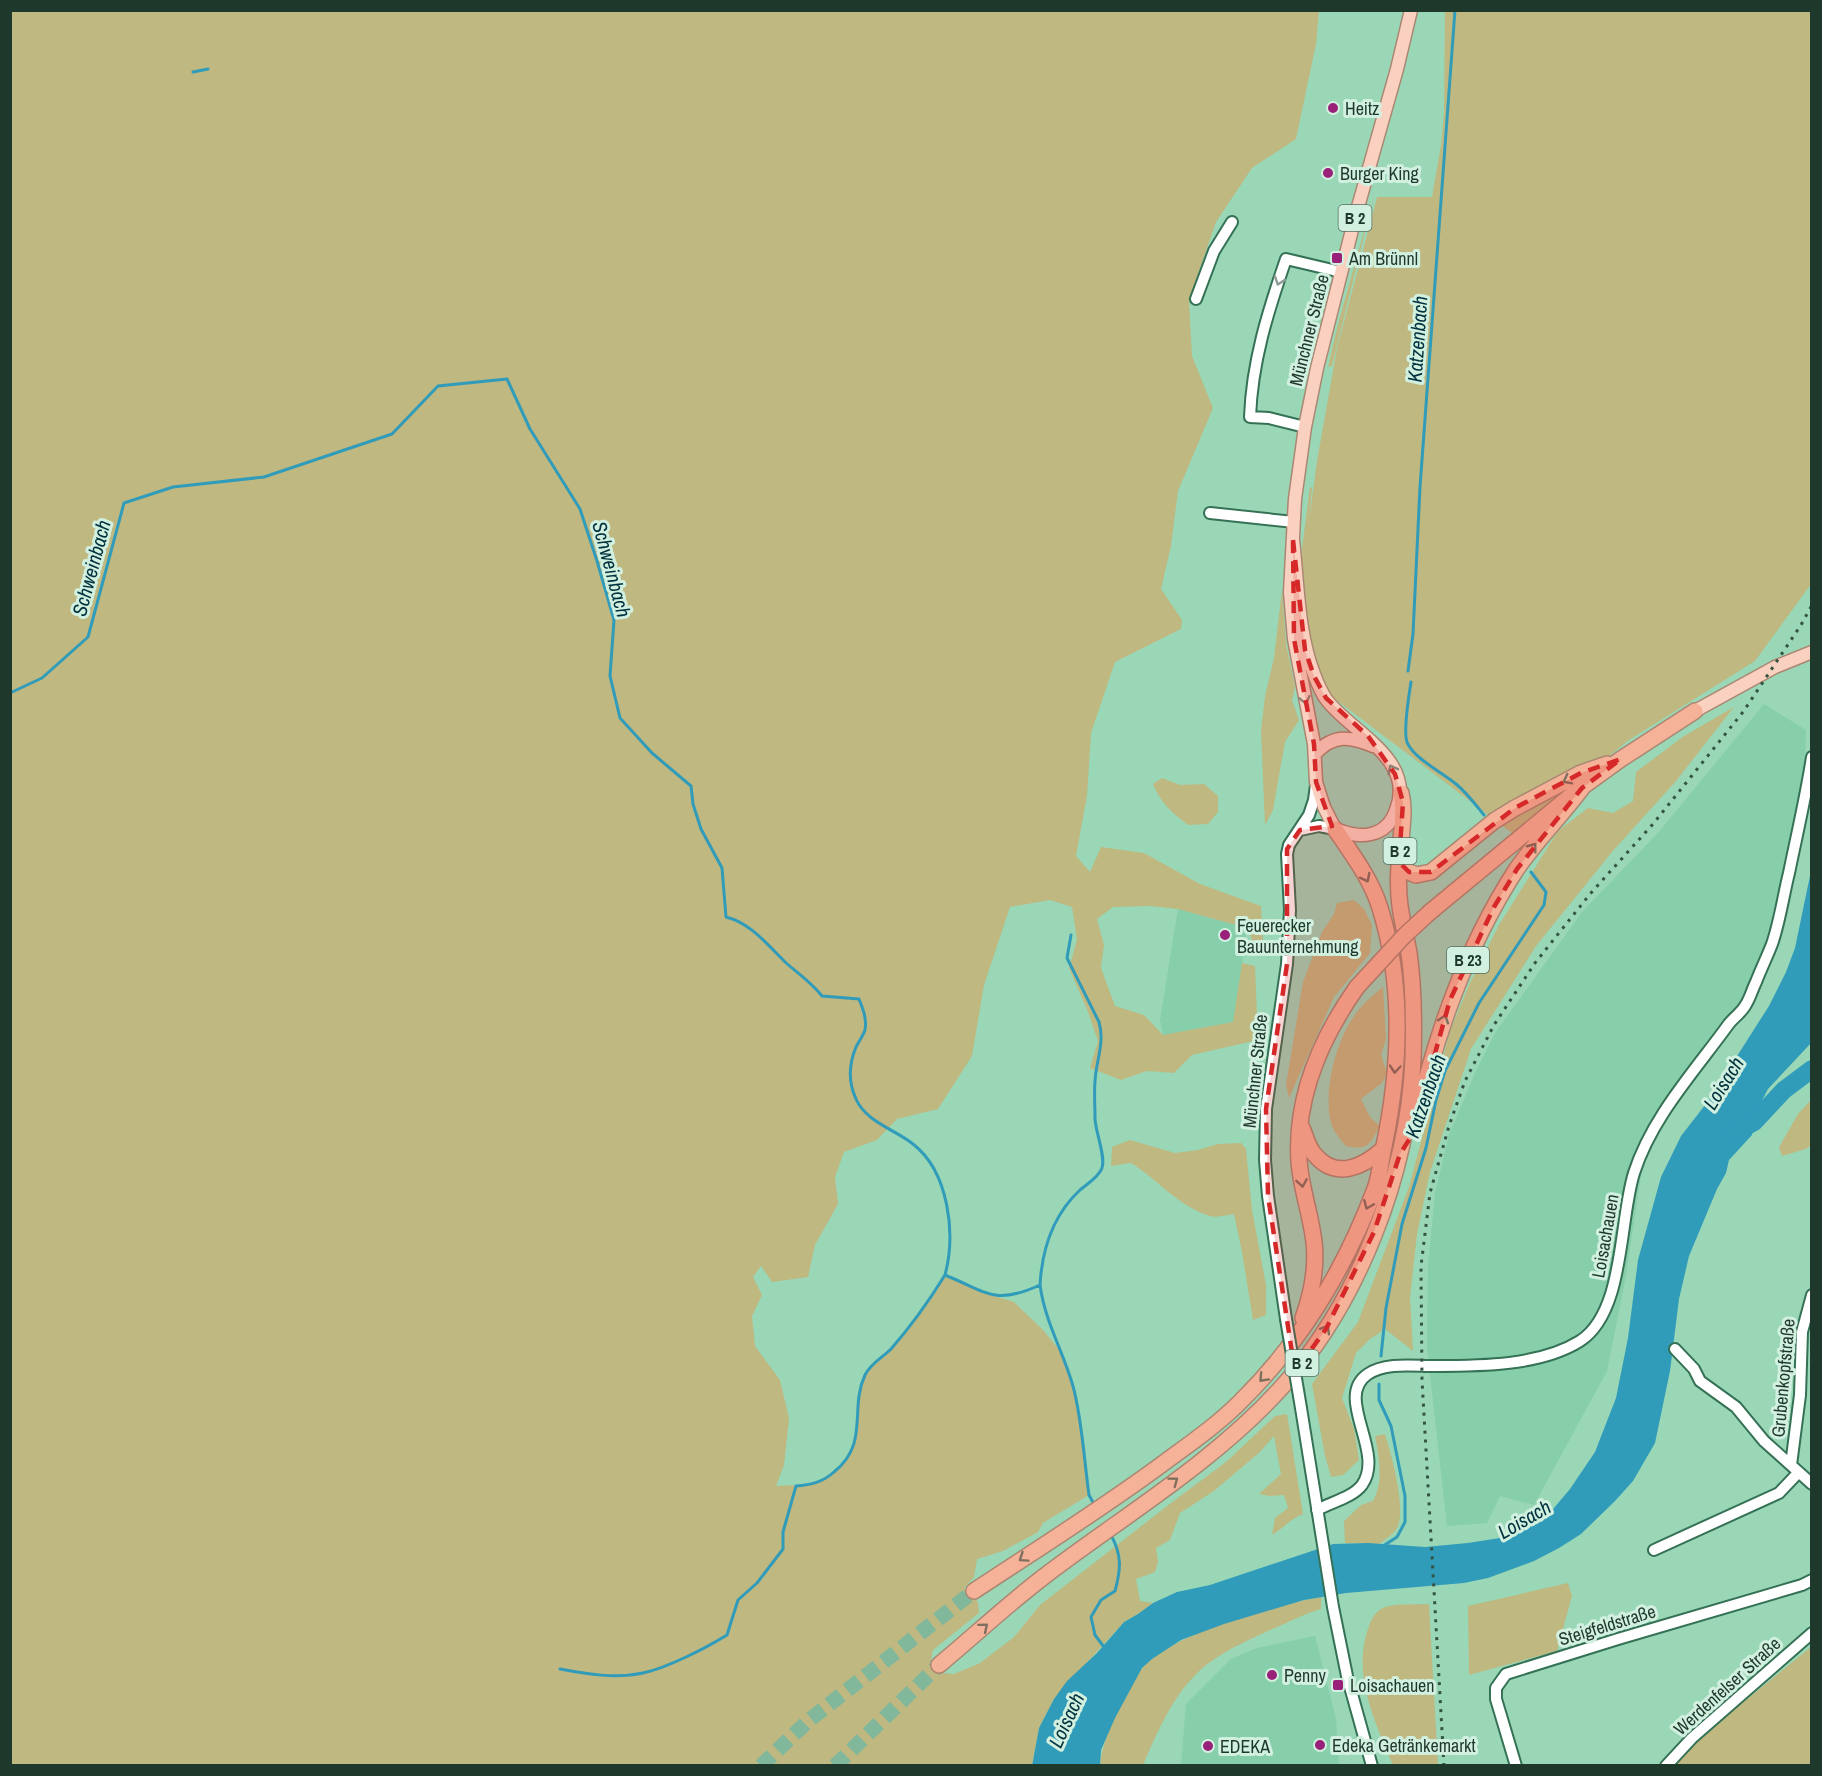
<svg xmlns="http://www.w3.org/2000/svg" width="1822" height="1776" font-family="'Archivo Narrow',sans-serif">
<rect width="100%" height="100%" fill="#99d7b7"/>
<!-- built -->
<path fill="#87ceaa" d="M1764 704 1806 730 1805 762 1808 794 1802 830 1747 1009 1674 1102 1643 1162 1626 1276 1607 1371 1534 1505 1500 1496 1487 1523 1447 1526 1427 1348 1428 1265 1435 1193 1449 1135 1475 1073 1495 1033 1582 912 1658 833Z
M1178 909 1247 928 1234 1022 1163 1035 1160 1020Z
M1315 1636 1336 1719 1339 1765H1181L1186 1704 1231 1659 1257 1648Z"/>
<!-- green -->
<path fill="#bfb881" d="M11 11H1319L1316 44 1296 139 1252 168 1216 222 1189 300 1192 356 1213 408 1178 491 1171 546 1161 589 1182 620 1181 629 1115 662 1091 733 1087 796 1076 856 1090 872 1101 847 1144 853 1200 884 1261 906 1263 942H1253L1247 928 1178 909 1150 906 1113 907 1097 919 1104 945 1101 968 1115 1006 1144 1015 1163 1035 1233 1022 1242 963 1255 966 1258 1040 1192 1055 1174 1073 1147 1071 1121 1080 1090 1068 1098 1041 1088 1012 1069 968 1077 940 1072 907 1050 900 1010 907 984 985 972 1056 938 1109 897 1119 877 1140 844 1152 835 1177 838 1204 815 1245 808 1277 772 1282 761 1266 753 1277 762 1295 752 1316 755 1346 780 1380 789 1418 784 1465 776 1486C786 1485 798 1486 808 1485 837 1482 855 1452 857 1426 859 1410 858 1391 865 1376 870 1364 882 1359 890 1349 911 1327 929 1301 945 1275L981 1292 1014 1302 1043 1330 1061 1352 1078 1404 1089 1495 1043 1523 1038 1532 1003 1551 977 1559 974 1577 964 1588 978 1602 979 1613 933 1650 930 1665 942 1673 954 1674 980 1663 1014 1637 1040 1605 1171 1503 1226 1462 1275 1416 1287 1414 1303 1514C1290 1519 1284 1528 1272 1535L1275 1518 1288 1508 1284 1495 1270 1496 1259 1494 1281 1474 1274 1436 1260 1452 1214 1491 1180 1513 1170 1540 1156 1548 1158 1562 1155 1572 1136 1579 1140 1601 1153 1603 1138 1614 1124 1622 1054 1699 1039 1728 1032 1765 11 1766Z
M1445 11H1811V584L1755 661 1629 740 1579 780 1524 842 1331 696 1311 654 1302 594 1301 556 1310 487 1312 488 1309 521 1317 461 1337 348 1377 197H1432L1441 145 1444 113Z
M1375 192 1332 366 1328 367 1338 324Z
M1282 590 1286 644 1295 687 1292 700 1299 720 1285 742 1273 810 1265 825 1261 730 1265 696 1274 658Z
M1734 707 1676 781 1612 852 1536 946 1471 1049 1430 1172 1417 1234 1410 1297 1413 1351 1385 1329 1370 1339 1356 1353 1342 1398 1354 1429 1359 1460 1343 1475 1331 1477 1325 1456 1312 1384 1358 1322 1409 1187 1450 1031 1470 983 1499 925 1558 831 1588 808 1613 813 1633 801 1636 772 1684 736Z
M1162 778 1180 785 1204 784 1218 796V812L1208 824 1188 825C1172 813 1160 802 1153 784Z
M1354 900 1364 909 1372 925 1370 953 1334 997 1289 1098 1286 1085 1303 982 1322 932 1334 914 1337 903Z
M1383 987 1386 1039 1381 1055 1387 1073 1382 1083 1361 1099 1370 1117 1380 1126C1370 1144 1368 1151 1346 1146 1339 1138 1332 1130 1330 1119 1324 1084 1338 1032 1362 1006 1368 999 1376 993 1383 987Z
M1811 1100V1145L1806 1149 1782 1156 1779 1147 1798 1114Z
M1130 1140 1175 1153 1198 1150 1218 1144 1241 1143 1246 1149 1252 1210 1266 1285V1315L1253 1320 1242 1252 1234 1214C1227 1215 1217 1218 1210 1216 1178 1206 1158 1180 1131 1163L1111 1166 1112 1147Z
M1385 1434C1391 1454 1407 1509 1397 1528 1394 1534 1384 1540 1379 1544L1345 1543 1344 1521 1361 1505 1373 1501C1384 1481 1379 1457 1375 1436Z
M1568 1583 1572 1596 1557 1651 1469 1675 1468 1606Z
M1321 1597V1609C1303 1614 1288 1623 1270 1630 1251 1639 1230 1648 1213 1660 1177 1685 1160 1726 1143 1765L1100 1766C1102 1744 1111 1724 1121 1706 1129 1693 1134 1677 1144 1666 1178 1631 1273 1606 1321 1597Z
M1429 1604 1438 1765H1393C1375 1722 1351 1673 1369 1626 1372 1618 1375 1612 1383 1608 1393 1603 1417 1605 1429 1604Z
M1811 1647V1765L1674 1766 1698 1739Z"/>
<!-- water -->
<path fill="#319bba" d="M1811 871V1043L1768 1089 1756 1112 1752 1135 1729 1160 1726 1173 1717 1189 1689 1256 1679 1299 1670 1371 1655 1443 1633 1481 1615 1501 1581 1534 1559 1548 1534 1561 1488 1578 1464 1583 1346 1593 1304 1600 1224 1624 1181 1640 1152 1659 1142 1668 1115 1718 1101 1750 1100 1765 1032 1766 1039 1728 1054 1699 1067 1681 1097 1653 1124 1622 1138 1614 1153 1603 1177 1592 1210 1585 1333 1544 1368 1543 1425 1547 1468 1543 1500 1538 1526 1529 1543 1521 1570 1489 1595 1452 1616 1398 1628 1338 1638 1260 1661 1177 1681 1136 1709 1100 1769 1006 1786 972 1795 948Z"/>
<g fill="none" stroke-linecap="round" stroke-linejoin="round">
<!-- stream -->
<path stroke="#319bba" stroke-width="3" d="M193 72 208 69
M1408 671 1413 634 1420 487 1455 10
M1411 682C1409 695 1403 730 1407 742 1413 758 1443 773 1456 784 1467 793 1475 804 1484 815
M10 693 42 678 88 637 124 503 173 487 264 477 392 434 438 386 507 379 530 429 580 509 597 561 614 620 610 676 620 718 652 753 691 786 693 804 701 829 722 868 726 917C750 923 766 943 784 961 797 973 811 982 822 996L859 999C863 1009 867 1019 865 1030 863 1036 859 1041 856 1047 849 1064 848 1082 856 1099 866 1122 896 1130 913 1144 949 1172 956 1234 945 1275
M1040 1285C1042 1250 1053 1215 1080 1190 1087 1184 1099 1177 1102 1168 1106 1156 1095 1131 1095 1118 1095 1106 1094 1093 1095 1081 1096 1061 1105 1043 1099 1022L1067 958 1071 935
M1381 1356 1386 1308 1402 1224 1426 1148 1436 1100 1445 1071 1479 1003 1544 905 1546 892 1531 872
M1379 1384V1400L1391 1426 1405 1496V1522L1397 1537 1383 1546
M1104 1647 1095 1635 1091 1617 1101 1600 1115 1591C1121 1569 1122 1555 1111 1535
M560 1669C587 1674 615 1679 643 1673 667 1668 706 1648 727 1635L738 1600 757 1583 783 1549V1532L796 1486C811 1485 823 1482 834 1472 870 1443 849 1409 865 1375 871 1363 882 1358 891 1349 911 1326 929 1301 945 1275 987 1292 994 1306 1040 1285 1045 1322 1063 1351 1073 1386 1082 1419 1084 1459 1089 1495L1095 1506"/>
<!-- river -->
<path stroke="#319bba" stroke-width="18" d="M1732 1134 1754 1122 1784 1090 1812 1069"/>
<!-- highway-tunnel -->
<path stroke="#81b79b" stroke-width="15" stroke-dasharray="15 8" stroke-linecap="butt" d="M761 1766 808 1721 974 1591
M835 1766 939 1665"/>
<defs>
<path id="minor" d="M1196 299 1214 251 1232 222
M1305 427 1269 418 1250 417C1252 362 1268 311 1286 259L1341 272
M1210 513 1294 522
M1300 830 1319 826 1335 829
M1286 1319 1268 1196 1265 1160 1266 1109 1287 964 1290 910 1287 854 1289 845 1309 815 1314 800 1316 785
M1675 1349 1694 1369 1700 1381 1736 1407 1764 1441 1812 1484
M1301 1408 1333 1607 1347 1676 1372 1766
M1791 1465 1800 1395 1802 1332 1812 1295
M1317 1510C1331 1502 1352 1498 1362 1485 1386 1452 1333 1397 1368 1374 1386 1362 1413 1366 1434 1366 1480 1366 1540 1366 1580 1341 1625 1312 1619 1220 1634 1173 1652 1117 1694 1072 1728 1025 1733 1018 1741 1013 1745 1006 1750 999 1752 990 1756 982 1761 969 1767 957 1772 944 1780 921 1783 897 1789 873 1797 834 1806 796 1812 757
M1654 1550 1779 1493 1798 1473
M1516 1766 1496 1699V1688L1506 1674 1618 1639 1802 1585 1812 1580
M1666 1766 1692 1738 1812 1633"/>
<path id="major" d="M1293 540C1298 584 1298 633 1314 674 1317 682 1321 692 1326 699 1349 731 1417 759 1396 810 1392 822 1384 831 1371 834 1358 837 1347 833 1335 829L1324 807 1316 782 1314 744 1294 639 1290 592 1295 499 1305 427 1317 368 1356 214 1397 69 1411 10
M1695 711 1775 667 1812 652
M1315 754C1333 734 1350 736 1373 746"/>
<path id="highway" d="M1399 862 1409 872 1416 875 1431 872 1494 821 1515 808 1581 773 1607 764
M1430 912 1574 793 1621 759 1695 711
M1302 1128C1306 1137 1308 1148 1315 1155 1336 1180 1363 1167 1383 1149
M1414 1128C1435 1037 1465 949 1516 870 1536 841 1561 816 1582 788
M1303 1318C1312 1293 1317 1269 1314 1242 1311 1215 1301 1189 1299 1161 1295 1097 1321 1038 1357 987
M974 1591C1036 1550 1100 1510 1161 1465 1188 1445 1216 1426 1240 1402 1301 1342 1345 1269 1375 1189 1380 1175 1381 1160 1384 1146 1400 1069 1404 985 1380 908 1371 879 1352 854 1335 829
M939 1665C975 1635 1009 1603 1046 1575 1125 1515 1214 1462 1281 1388 1358 1304 1408 1174 1413 1060 1414 1025 1414 988 1409 953 1406 937 1402 921 1400 906 1397 884 1399 863 1401 841 1402 825 1405 809 1401 793"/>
</defs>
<!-- minor casing -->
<use href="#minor" stroke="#357155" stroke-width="14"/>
<!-- major casing -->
<use href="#major" stroke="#ab8772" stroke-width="15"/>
<!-- highway casing -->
<use href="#highway" stroke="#ab8772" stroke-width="18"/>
<!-- minor -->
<use href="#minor" stroke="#fff" stroke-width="10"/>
<!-- major -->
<use href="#major" stroke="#fad1c1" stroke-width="12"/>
<!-- highway -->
<use href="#highway" stroke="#f6b298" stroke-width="15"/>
<!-- rail -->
<path stroke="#345343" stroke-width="3" stroke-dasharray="3 6" stroke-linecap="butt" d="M1444 1766 1422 1380 1421 1266 1430 1193 1449 1126 1465 1081 1494 1025 1535 963 1590 894 1653 824 1743 712 1801 625 1812 605"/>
<defs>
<path id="minor-bridge" d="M1286 1319 1301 1408"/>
<path id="highway-bridge" d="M1357 987 1404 936 1430 912"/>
</defs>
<!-- minor-bridge casing -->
<use href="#minor-bridge" stroke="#357155" stroke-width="14" stroke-linecap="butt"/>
<!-- highway-bridge casing -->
<use href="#highway-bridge" stroke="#ab8772" stroke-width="18" stroke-linecap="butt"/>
<!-- minor-bridge -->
<use href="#minor-bridge" stroke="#fff" stroke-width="10"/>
<!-- highway-bridge -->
<use href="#highway-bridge" stroke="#f6b298" stroke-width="15"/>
</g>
<!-- one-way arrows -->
<defs><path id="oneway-chevron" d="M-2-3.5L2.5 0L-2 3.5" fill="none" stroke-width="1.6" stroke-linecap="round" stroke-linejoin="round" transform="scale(1.5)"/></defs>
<use stroke="#8f9c96" href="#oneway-chevron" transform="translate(1279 281) rotate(109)"/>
<g stroke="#8c8476">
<use href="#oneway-chevron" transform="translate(1305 700) rotate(78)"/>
<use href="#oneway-chevron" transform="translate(1392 769) rotate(-118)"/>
</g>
<g stroke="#806f5d">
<use href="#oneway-chevron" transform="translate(1567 780) rotate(153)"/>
<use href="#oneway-chevron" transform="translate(1533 847) rotate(-53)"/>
<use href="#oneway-chevron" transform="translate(1366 878) rotate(63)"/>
<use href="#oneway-chevron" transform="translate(1444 1019) rotate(-72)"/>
<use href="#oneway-chevron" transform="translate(1395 1069) rotate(95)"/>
<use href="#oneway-chevron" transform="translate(1302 1183) rotate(81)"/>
<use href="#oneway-chevron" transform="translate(1368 1205) rotate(113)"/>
<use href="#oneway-chevron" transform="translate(1326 1329) rotate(-58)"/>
<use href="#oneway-chevron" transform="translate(1263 1378) rotate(133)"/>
<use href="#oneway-chevron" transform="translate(1174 1481) rotate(-37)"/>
<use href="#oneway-chevron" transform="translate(1023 1558) rotate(146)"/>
<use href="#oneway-chevron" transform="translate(984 1627) rotate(-40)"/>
</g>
<!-- marked area -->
<path fill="#d62828" fill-opacity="0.2" stroke="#d62828" stroke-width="4.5" stroke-dasharray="12 8" stroke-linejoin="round" d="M1293 540 1305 650 1314 676 1326 698 1368 736 1395 774 1403 802 1399 862 1409 872H1431L1515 808 1581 773 1621 759 1582 788 1517 869 1494 907 1450 1000 1412 1135 1400 1154 1374 1232 1326 1329 1295 1372 1268 1196 1266 1109 1287 964V849L1300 830 1332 826 1316 782 1314 744 1294 639Z"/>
<!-- markers -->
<g fill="#9a217a" stroke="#d2f0df" stroke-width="2">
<circle cx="1333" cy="108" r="6"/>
<circle cx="1328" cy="173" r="6"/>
<rect x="1331" y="252" width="12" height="12" rx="3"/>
<circle cx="1225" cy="935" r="6"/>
<circle cx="1272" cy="1675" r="6"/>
<rect x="1332" y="1679" width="12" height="12" rx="3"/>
<circle cx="1320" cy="1745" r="6"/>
<circle cx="1208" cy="1746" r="6"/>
</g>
<g text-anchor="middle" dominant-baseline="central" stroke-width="6" stroke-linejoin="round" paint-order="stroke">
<!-- shield labels -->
<g fill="#d2f0df" stroke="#556f62" stroke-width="1.5">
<rect x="1338.5" y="205" width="33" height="26" rx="4.5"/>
<rect x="1383.5" y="838" width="33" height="26" rx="4.5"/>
<rect x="1447" y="947" width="42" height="26" rx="4.5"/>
<rect x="1285.5" y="1350" width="33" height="26" rx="4.5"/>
</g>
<g font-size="16" font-weight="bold" fill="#1f382c">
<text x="1355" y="218">B 2</text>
<text x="1400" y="851">B 2</text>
<text x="1468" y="960">B 23</text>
<text x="1302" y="1363">B 2</text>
</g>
<!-- poi labels -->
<g font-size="18" fill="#1f382c" stroke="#d2f0df" text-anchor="start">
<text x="1345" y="108">Heitz</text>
<text x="1340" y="173">Burger King</text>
<text x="1349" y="258">Am Brünnl</text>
<text x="1237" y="925">Feuerecker<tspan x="1237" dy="21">Bauunternehmung</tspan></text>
<text x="1284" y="1675">Penny</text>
<text x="1350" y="1685">Loisachauen</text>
<text x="1332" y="1745">Edeka Getränkemarkt</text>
<text x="1220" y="1746">EDEKA</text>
</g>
<!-- street labels -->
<g font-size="18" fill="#1f382c" stroke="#d2f0df">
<text transform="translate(1309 330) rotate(-76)">Münchner Straße</text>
<text transform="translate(1255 1071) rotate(-84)">Münchner Straße</text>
<text transform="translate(1605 1236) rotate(-80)">Loisachauen</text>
<text transform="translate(1783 1378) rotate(-85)">Grubenkopfstraße</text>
<text transform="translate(1607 1625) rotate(-17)">Steigfeldstraße</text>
<text transform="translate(1727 1686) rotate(-42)">Werdenfelser Straße</text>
</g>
<!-- water labels -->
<g font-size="20" font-style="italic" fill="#00313e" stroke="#d2f0df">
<text transform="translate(1417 339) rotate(-86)">Katzenbach</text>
<text transform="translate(91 568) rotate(-75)">Schweinbach</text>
<text transform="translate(612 569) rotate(75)">Schweinbach</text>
<text transform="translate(1723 1083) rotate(-58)">Loisach</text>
<text transform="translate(1425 1096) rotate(-71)">Katzenbach</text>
<text transform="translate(1524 1519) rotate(-30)">Loisach</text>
<text transform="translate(1066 1720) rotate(-65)">Loisach</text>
</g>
</g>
<!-- border -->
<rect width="1822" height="1776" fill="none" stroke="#1f382c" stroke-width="24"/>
</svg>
